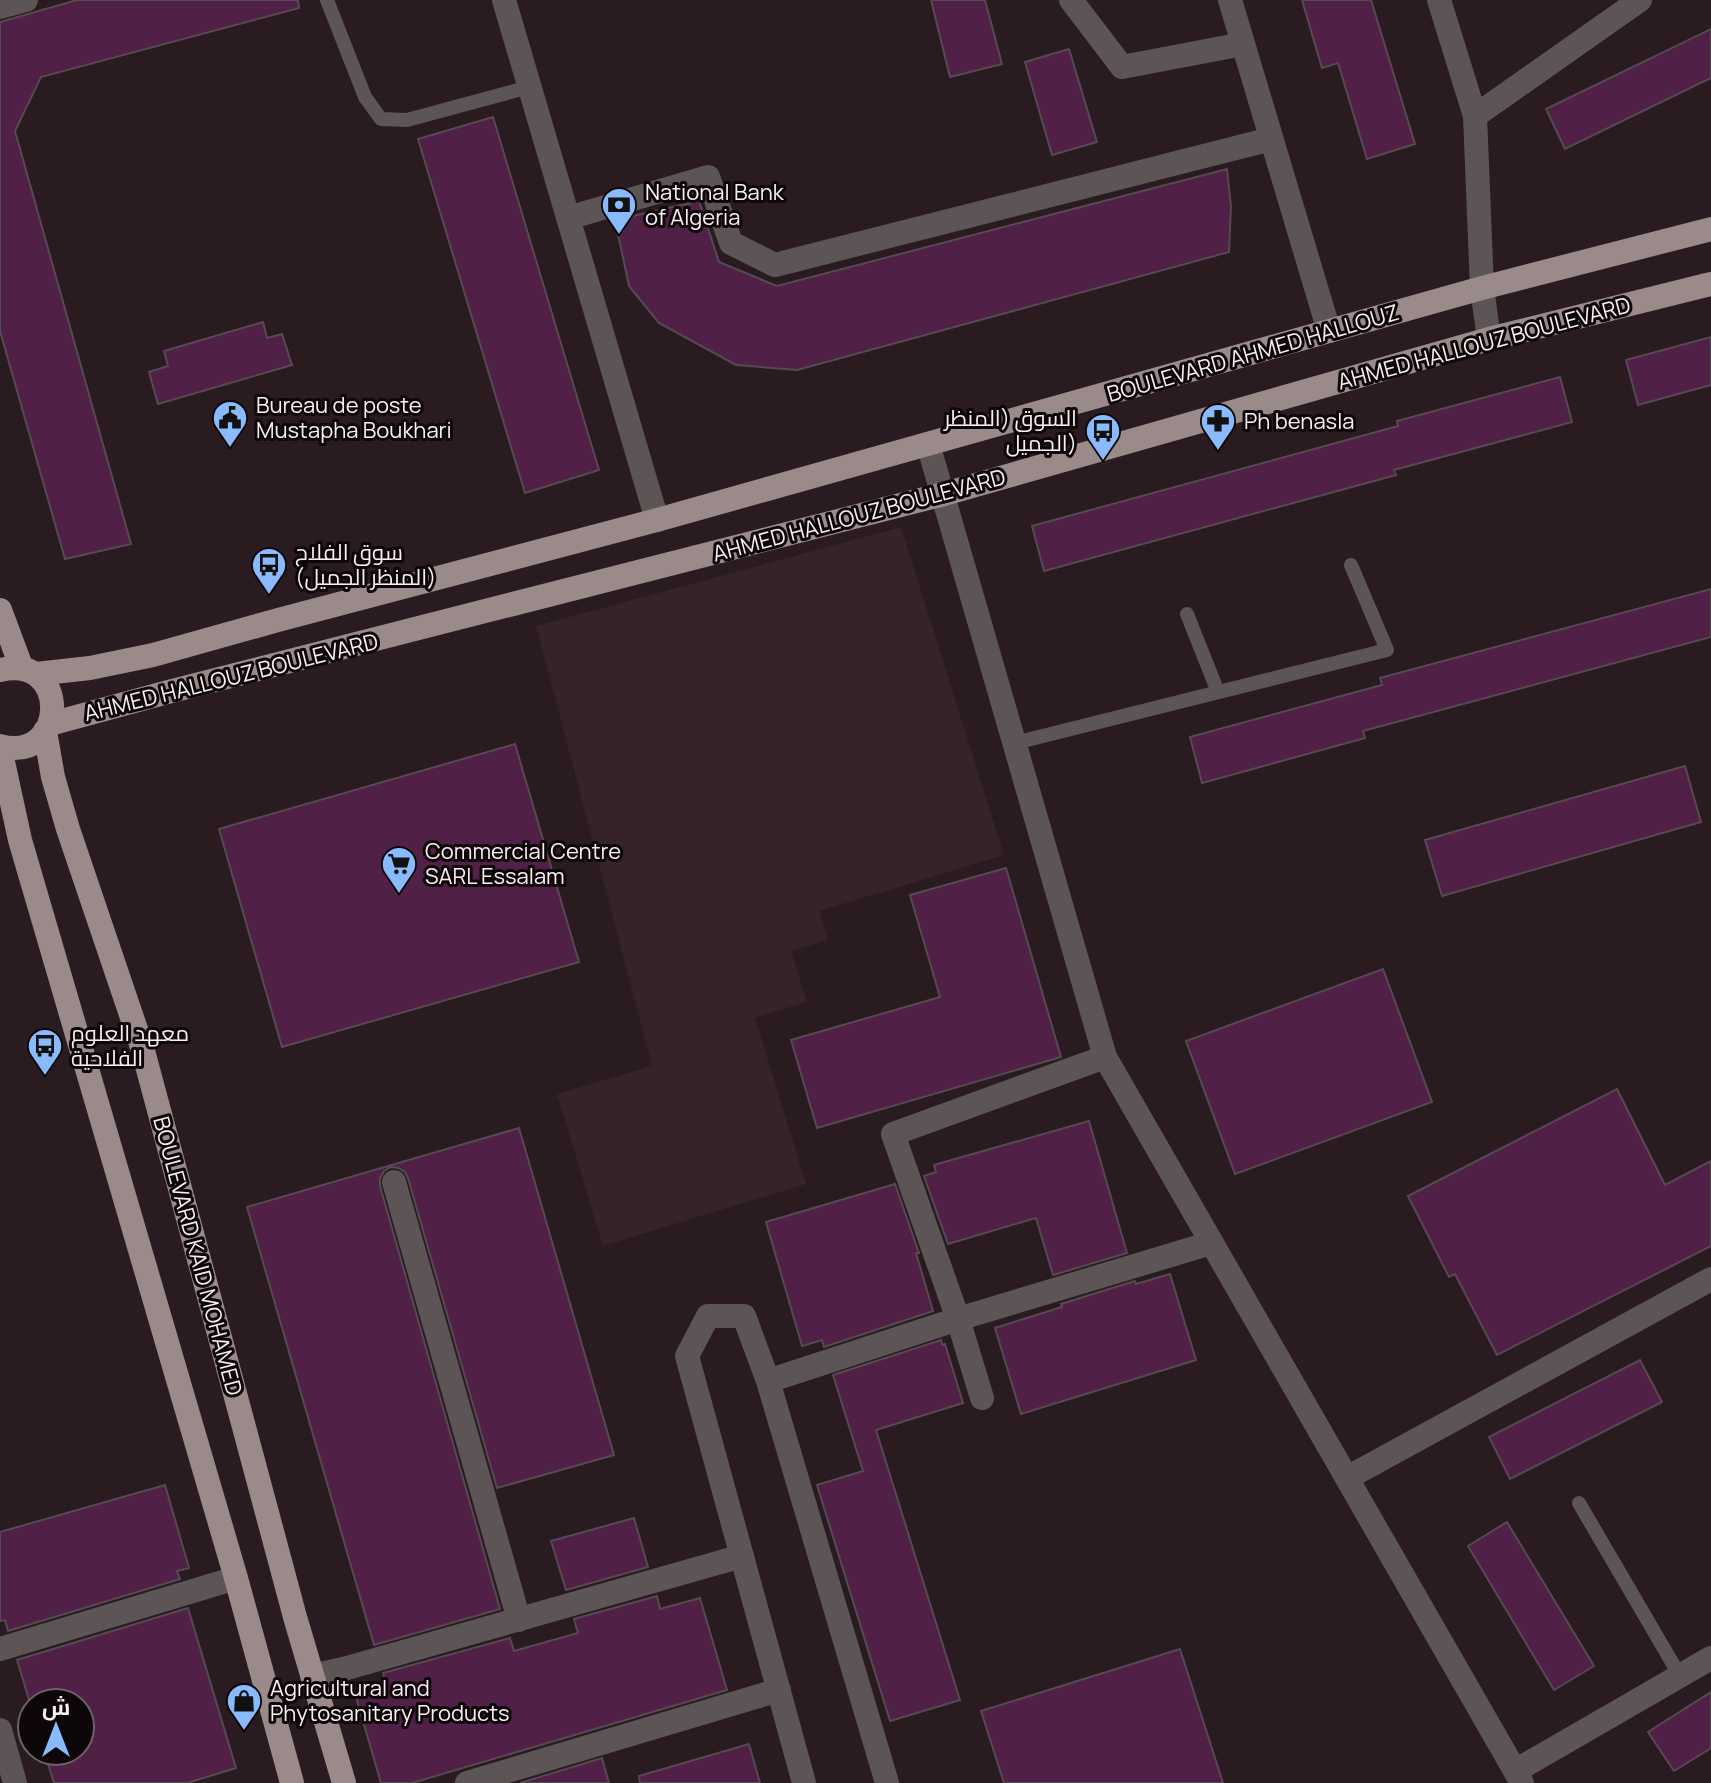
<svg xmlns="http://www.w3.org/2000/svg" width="1711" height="1783" font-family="Manrope,Cairo,sans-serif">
<rect width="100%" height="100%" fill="#291b20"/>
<!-- built -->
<path fill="#362229" d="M901 527 1004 855 820 911 828 940 791 951 807 1002 755 1018 806 1184 603 1246 557 1094 652 1066 536 626Z"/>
<!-- building -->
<path fill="#512047" stroke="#564952" stroke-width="2" d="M77 0H298L299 8 41 77 15 131 131 544 65 559 0 331V22Z
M931 0H985L1002 64 950 77Z
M1302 0H1371L1415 144 1367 159 1338 63 1322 68Z
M1711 29V78L1565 149 1546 109Z
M1069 49 1097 142 1052 155 1025 62Z
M493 117 599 470 525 493 418 139Z
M1227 169 1231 206 1229 252 797 370 736 365 659 323 629 286 615 220 699 201 719 262 777 286Z
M263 322 267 338 282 334 292 365 158 404 149 372 168 366 164 351Z
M1711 337V385L1638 405 1626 360Z
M1560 377 1572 422 1394 470 1396 475 1044 571 1032 526 1398 426 1397 421Z
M1711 589V637L1363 731 1365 738 1202 783 1190 737 1382 685 1380 678Z
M515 744 579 962 282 1047 219 829Z
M1685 766 1701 822 1442 896 1425 840Z
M1006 868 1061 1057 817 1128 791 1040 940 997 910 895Z
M1383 969 1432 1102 1235 1174 1186 1041Z
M1617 1089 1665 1185 1711 1161V1246L1497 1355 1455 1274 1449 1277 1408 1196Z
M1089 1121 1127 1253 1053 1275 1036 1218 948 1244 924 1176 936 1172 934 1165Z
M519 1128 614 1455 497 1488 408 1178 405 1172 398 1168 391 1167 384 1171 380 1178V1186L500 1609 374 1645 247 1207Z
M895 1184 919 1253H916L933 1311 824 1347 822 1340 802 1346 766 1222Z
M1170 1274 1196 1360 1021 1414 995 1328 1062 1307 1061 1304 1135 1281 1136 1284Z
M941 1340 942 1345 945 1344 963 1403 876 1430 960 1700 890 1721 817 1485 863 1471 833 1375Z
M1640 1360 1662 1402 1510 1479 1489 1437Z
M165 1485 189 1568 177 1571 180 1579 8 1631 5 1620 0 1621V1532Z
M634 1518 648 1567 566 1590 551 1541Z
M1507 1522 1594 1666 1554 1690 1468 1546Z
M657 1596 660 1609 700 1598 727 1690 412 1783H381L356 1697 387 1688 383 1673 510 1638 514 1651 578 1633 574 1619Z
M188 1608 236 1768 187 1783H54L44 1751H80V1703H30L17 1660Z
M1180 1649 1223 1783H1004L981 1711Z
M1711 1692V1748L1674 1771 1648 1732Z
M749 1744 760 1783H640L639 1776Z
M602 1758 609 1783H520Z"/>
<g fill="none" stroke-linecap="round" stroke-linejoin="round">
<!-- lane -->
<path stroke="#5d5555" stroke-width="14" d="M327 0 365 97 381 119 407 120 529 87
M1187 614 1218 692
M1015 743 1387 650 1351 565
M1579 1503 1680 1676"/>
<!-- street -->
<path stroke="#5d5555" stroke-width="24" d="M504 0 657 520
M1071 0 1122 67 1243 44
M1230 0 1329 331
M1439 0 1475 116 1482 288 1489 339
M0 7 26 0
M1475 116 1640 0
M568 218 708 177 731 243 775 265 1271 139
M928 444 1105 1057 1522 1783
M394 1182 519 1620
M768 1381 958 1319 1211 1243
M982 1398 958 1319 893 1134 1105 1057
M1347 1478 1711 1279
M0 1649 236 1578
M312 1676 347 1668 742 1556
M0 1730 15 1783
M1515 1771 1711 1658
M467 1783 779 1690
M804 1783 687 1356 708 1316H744L768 1381 887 1783"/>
<!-- primary -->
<path stroke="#9a8a8a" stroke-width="24" d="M0 610 22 669
M0 670C71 653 68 764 0 746
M36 674 90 668 153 655 278 620 657 520 1482 288 1711 229
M50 724 168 692 944 494 1489 339 1711 284
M45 731 53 777 68 829 142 1047 295 1617 344 1783
M0 748 20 840 236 1578 292 1783"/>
</g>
<!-- icons -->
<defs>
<symbol id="bank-pin" viewBox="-11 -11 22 30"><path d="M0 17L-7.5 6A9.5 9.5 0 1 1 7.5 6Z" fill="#88bafc" stroke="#0d0709"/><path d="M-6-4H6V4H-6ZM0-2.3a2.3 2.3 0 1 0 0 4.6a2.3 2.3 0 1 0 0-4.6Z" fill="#111"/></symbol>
<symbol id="civic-pin" viewBox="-11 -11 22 30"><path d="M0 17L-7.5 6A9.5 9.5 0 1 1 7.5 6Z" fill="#88bafc" stroke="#0d0709"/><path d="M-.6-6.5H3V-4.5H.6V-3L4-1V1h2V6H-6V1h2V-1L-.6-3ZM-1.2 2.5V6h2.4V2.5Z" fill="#111"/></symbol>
<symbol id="pharmacy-pin" viewBox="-11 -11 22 30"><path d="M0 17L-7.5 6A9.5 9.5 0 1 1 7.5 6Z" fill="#88bafc" stroke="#0d0709"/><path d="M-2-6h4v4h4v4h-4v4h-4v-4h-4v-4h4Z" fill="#111"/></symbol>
<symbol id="bus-pin" viewBox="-11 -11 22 30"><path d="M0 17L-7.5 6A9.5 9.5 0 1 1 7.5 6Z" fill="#88bafc" stroke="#0d0709"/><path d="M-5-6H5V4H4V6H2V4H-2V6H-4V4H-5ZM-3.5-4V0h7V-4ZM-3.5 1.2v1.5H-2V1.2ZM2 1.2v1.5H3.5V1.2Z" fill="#111"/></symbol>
<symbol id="supermarket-pin" viewBox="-11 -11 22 30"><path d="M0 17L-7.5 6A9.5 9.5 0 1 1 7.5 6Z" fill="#88bafc" stroke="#0d0709"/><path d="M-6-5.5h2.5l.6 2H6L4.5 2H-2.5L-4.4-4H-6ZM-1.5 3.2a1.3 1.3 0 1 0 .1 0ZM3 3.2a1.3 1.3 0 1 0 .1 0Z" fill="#111"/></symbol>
<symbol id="shop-pin" viewBox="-11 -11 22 30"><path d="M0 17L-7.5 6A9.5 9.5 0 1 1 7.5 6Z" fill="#88bafc" stroke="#0d0709"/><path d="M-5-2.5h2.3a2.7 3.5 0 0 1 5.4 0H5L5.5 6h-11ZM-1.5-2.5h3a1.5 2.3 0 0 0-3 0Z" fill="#111"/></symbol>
</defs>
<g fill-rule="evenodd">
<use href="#bank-pin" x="599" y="185" width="40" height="54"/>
<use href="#civic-pin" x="210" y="398" width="40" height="54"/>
<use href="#pharmacy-pin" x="1198" y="401" width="40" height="54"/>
<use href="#bus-pin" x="1083" y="411" width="40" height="54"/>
<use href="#bus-pin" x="249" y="545" width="40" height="54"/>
<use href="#supermarket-pin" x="379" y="844" width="40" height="54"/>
<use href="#bus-pin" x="25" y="1026" width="40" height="54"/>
<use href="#shop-pin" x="224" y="1681" width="40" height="54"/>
</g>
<g text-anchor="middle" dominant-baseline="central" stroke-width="6" stroke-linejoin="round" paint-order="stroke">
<!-- poi labels -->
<g font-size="22" fill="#f9eff2" stroke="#0d0709" text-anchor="start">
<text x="645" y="192">National Bank<tspan x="645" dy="25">of Algeria</tspan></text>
<text x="256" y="405">Bureau de poste<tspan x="256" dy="25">Mustapha Boukhari</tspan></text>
<text x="1077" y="418" text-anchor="end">السوق (المنظر<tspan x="1077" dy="25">الجميل)</tspan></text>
<text x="1244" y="421">Ph benasla</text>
<text x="295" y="552">سوق الفلاح<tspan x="295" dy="25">(المنظر الجميل)</tspan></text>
<text x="425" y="851">Commercial Centre<tspan x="425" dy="25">SARL Essalam</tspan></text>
<text x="71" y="1033">معهد العلوم<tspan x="71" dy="25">الفلاحية</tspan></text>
<text x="270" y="1688">Agricultural and<tspan x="270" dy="25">Phytosanitary Products</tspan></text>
</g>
<!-- street labels -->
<g font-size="22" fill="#f9eff2" stroke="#0d0709">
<text transform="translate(1484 343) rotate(-15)">AHMED HALLOUZ BOULEVARD</text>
<text transform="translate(1253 353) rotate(-16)">BOULEVARD AHMED HALLOUZ</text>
<text transform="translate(859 515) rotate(-15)">AHMED HALLOUZ BOULEVARD</text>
<text transform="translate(231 677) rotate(-14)">AHMED HALLOUZ BOULEVARD</text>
<text transform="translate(198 1256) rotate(75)">BOULEVARD KAID MOHAMED</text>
</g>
</g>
<!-- north arrow -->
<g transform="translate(56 1727)"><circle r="38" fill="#0d0709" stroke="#6b6466" stroke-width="2"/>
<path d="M0-6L14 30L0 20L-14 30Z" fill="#88bafc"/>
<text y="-12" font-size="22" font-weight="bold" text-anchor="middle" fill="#f9eff2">ش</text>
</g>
</svg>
